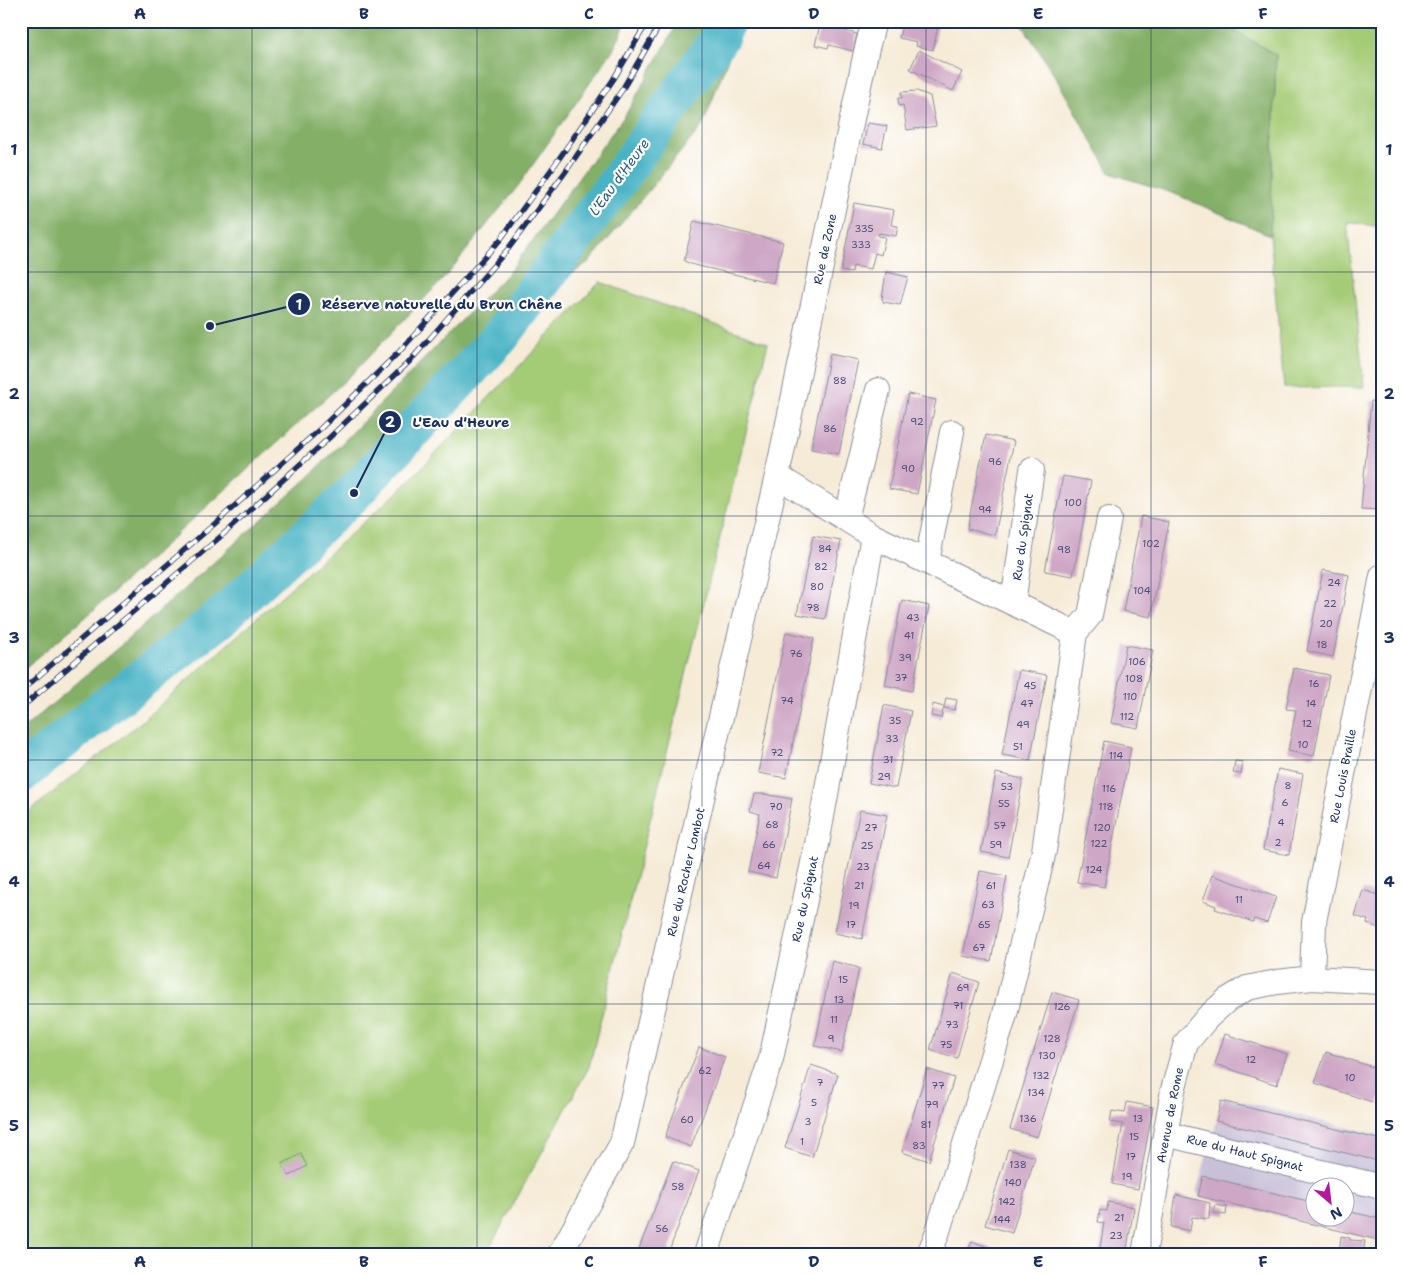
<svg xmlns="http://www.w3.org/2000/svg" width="1403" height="1275" font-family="'Shantell Sans',sans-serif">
<rect width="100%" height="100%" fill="#fff"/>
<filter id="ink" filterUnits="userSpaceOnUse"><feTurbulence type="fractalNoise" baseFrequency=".02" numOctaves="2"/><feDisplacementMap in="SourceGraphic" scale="10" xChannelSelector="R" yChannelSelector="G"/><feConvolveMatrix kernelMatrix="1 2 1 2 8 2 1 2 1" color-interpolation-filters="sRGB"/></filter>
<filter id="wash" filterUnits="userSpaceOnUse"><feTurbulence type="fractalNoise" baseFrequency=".0096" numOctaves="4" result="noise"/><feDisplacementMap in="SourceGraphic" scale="20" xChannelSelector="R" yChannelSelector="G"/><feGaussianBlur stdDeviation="1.12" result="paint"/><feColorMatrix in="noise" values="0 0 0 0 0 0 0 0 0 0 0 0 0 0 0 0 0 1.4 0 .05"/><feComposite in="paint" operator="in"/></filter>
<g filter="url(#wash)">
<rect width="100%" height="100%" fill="#f6ebd7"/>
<!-- industrial -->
<path fill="#c8bfd8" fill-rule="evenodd" d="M1224 1097 1382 1136V1239L1196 1192ZM1316 1188H1346V1218H1316Z"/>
<!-- green -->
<path fill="#a4cb75" stroke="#607d6a" d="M1218 21H1382V227L1347 222 1364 387 1284 388 1270 235 1276 55Z
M600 282 768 343 589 1067 486 1254H21V818L141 722 403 487Z"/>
<!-- forest -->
<path fill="#83af66" stroke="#4f6f62" d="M21 21H627L613 50 518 186 445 277 351 375 87 616 21 671Z
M679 21H742L703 125 590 261 471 347 260 562 21 758V731L127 640 308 478 510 271 626 114Z
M1020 21H1218L1276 55 1270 235 1175 194 1110 173 1056 78Z"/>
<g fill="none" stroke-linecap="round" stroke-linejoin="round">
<!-- river -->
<path stroke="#48b3c5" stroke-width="39" d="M21 774 91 718 219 619 354 493 500 337 620 178 719 38 726 21"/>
</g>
<g id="blocks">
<!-- building -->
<path fill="#cfa7c6" d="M806 21H823L822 25 857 34 853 51 829 45 828 48 815 45 820 25Z
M903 21H939L933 50 916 46 917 42 899 38Z
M919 50 962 72 953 91 910 69Z
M917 91 930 96 936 126 907 130 903 105 899 106 898 98H902L901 92Z
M868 123 887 126 882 148 863 144Z
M854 203 894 210 891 225 898 226 896 236 879 233 878 236 885 237 881 255 875 253 871 269 853 266 852 273 841 271Z
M694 221 783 242 773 283 694 265 684 261Z
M886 272 908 277 900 305 883 302V300L882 299Z
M830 354 858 360 839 454 811 449Z
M908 394 936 400 917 494 889 489Z
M1371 401 1382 402 1381 510 1361 509Z
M986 435 1014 441 995 535 967 529Z
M1063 476 1091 481 1073 576 1045 571Z
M1141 516 1169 522 1151 617 1123 611Z
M813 536 841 541 825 619 797 614Z
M1323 570 1349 575 1333 657 1307 651Z
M902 600 929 606 912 691 885 685Z
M786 632 814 638 786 778 758 773Z
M1126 645 1153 650 1138 728 1111 723Z
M1294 668 1329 675 1314 756 1288 751 1296 710 1286 709Z
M1019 670 1047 675 1030 760 1002 755Z
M946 698 957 700 955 710 944 708Z
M933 704 944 707 941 718 931 716Z
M884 705 911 711 896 788 869 783Z
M1104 741 1131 747 1104 887 1077 882Z
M1235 761 1243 762 1241 774 1233 773Z
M1278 769 1303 774 1289 855 1263 850Z
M996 773 1023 779 1008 857 981 852Z
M754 794H764L792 799 776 878 748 872 760 814 750 811Z
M860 810 887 815 862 939 835 933Z
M980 871 1007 876 991 961 963 956Z
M1212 875 1276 897 1267 923 1254 919 1253 922 1215 909 1216 906 1203 901Z
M1363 890 1382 896V929L1367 924 1368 920 1355 916Z
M832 961 859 968 842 1052 815 1046Z
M953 973 979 982 957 1058 930 1050Z
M1052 992 1079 1000 1037 1137 1010 1129Z
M1225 1034 1287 1054 1277 1085 1215 1064Z
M699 1047 725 1057 691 1147 665 1137Z
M1326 1052 1382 1070V1092L1378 1104 1315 1083Z
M811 1065 838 1074 812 1157 785 1148Z
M927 1069 954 1078 929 1161 902 1152Z
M1221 1101 1382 1140V1162L1216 1121Z
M1127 1102 1153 1107 1138 1189 1112 1184 1123 1124 1110 1122 1112 1111 1125 1113Z
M1008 1149 1035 1157 1012 1233 985 1225Z
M301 1154 307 1166 289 1176 282 1164Z
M673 1161 699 1171 682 1216 668 1254H637Z
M1203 1176 1316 1203V1218H1346V1211L1382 1219V1241L1198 1196Z
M1176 1195 1210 1203 1209 1219 1192 1217 1190 1231 1171 1227Z
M1108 1202 1134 1207 1126 1254H1099L1104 1223 1098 1222 1100 1210 1107 1211Z
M1215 1205 1227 1207 1226 1215 1213 1213Z
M1341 1236 1350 1238V1240L1365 1241 1363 1254H1339Z
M972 1241 998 1251 997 1254H967Z"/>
</g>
</g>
<g filter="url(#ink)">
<use href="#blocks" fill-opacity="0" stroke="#888d9a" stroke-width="1"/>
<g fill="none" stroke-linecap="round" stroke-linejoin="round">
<defs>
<path id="minor" d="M777 476 873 536 1075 633 1044 851 1004 1018 937 1234 929 1254
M846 519 878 390
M927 562 952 432
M1013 603 1032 470
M1075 633 1090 615 1109 519
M1312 978 1314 922 1382 576
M1166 1134 1382 1187
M560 1254 622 1143 777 476 866 52 874 21
M706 1254 771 1059 817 844 873 536
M1144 1254 1173 1090 1186 1043 1207 1018 1227 1000 1247 988 1277 982 1312 978 1382 982"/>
</defs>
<!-- minor casing -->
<use href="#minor" stroke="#888d9a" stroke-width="26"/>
<!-- minor -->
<use href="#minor" stroke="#fff" stroke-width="24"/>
<defs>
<path id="rail" d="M21 691 219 520 321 428 399 352 500 240 556 163 613 80 648 21
M21 708 227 531 330 437 410 361 508 249 566 171 622 90 662 21"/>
</defs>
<!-- rail casing -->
<use href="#rail" stroke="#1b2f5e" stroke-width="5.5"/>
<!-- rail -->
<use href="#rail" stroke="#fff" stroke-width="4" stroke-dasharray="11" stroke-linecap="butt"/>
</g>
</g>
<!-- grid -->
<path fill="none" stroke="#1b2f5e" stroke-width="1" stroke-opacity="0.55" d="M252 21V1254M477 21V1254M702 21V1254M926 21V1254M1151 21V1254M21 272H1382M21 516H1382M21 760H1382M21 1004H1382"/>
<g text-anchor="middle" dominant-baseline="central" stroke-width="4.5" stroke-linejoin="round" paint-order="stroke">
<!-- number labels -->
<g font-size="10" fill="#484d78">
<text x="864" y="228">335</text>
<text x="861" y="244">333</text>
<text x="840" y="380">88</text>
<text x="917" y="421">92</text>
<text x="830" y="428">86</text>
<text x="995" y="461">96</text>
<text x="908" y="468">90</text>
<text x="1073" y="502">100</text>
<text x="985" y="509">94</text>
<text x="1151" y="543">102</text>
<text x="825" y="548">84</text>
<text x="1064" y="549">98</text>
<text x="821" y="566">82</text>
<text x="1334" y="582">24</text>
<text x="817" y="586">80</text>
<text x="1142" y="590">104</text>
<text x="1330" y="603">22</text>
<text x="813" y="607">78</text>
<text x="913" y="617">43</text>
<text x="1326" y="623">20</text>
<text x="909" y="635">41</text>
<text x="1322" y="644">18</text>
<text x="796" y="653">76</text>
<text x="905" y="657">39</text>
<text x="1137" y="661">106</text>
<text x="901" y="677">37</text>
<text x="1134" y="678">108</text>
<text x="1314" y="683">16</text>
<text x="1030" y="685">45</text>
<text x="1130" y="696">110</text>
<text x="787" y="700">74</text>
<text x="1027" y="703">47</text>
<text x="1311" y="703">14</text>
<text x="1127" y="716">112</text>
<text x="895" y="720">35</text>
<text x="1307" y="723">12</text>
<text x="1023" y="724">49</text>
<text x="892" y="738">33</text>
<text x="1303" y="744">10</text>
<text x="1018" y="746">51</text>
<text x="777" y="752">72</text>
<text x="1116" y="755">114</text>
<text x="888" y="759">31</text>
<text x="884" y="776">29</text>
<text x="1288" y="785">8</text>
<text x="1007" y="786">53</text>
<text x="1109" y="788">116</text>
<text x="1285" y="802">6</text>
<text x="1004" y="803">55</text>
<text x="776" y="806">70</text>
<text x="1106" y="806">118</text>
<text x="1281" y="822">4</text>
<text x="772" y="824">68</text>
<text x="1000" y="825">57</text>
<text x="871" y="827">27</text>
<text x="1102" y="827">120</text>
<text x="1278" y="842">2</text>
<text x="1099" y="843">122</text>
<text x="769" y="844">66</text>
<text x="996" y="844">59</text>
<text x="867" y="845">25</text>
<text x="764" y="865">64</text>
<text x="863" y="866">23</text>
<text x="1094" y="869">124</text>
<text x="859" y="885">21</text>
<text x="991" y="885">61</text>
<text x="1239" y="899">11</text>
<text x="988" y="904">63</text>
<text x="854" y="905">19</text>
<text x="851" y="924">17</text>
<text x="984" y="924">65</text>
<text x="979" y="947">67</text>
<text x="843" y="979">15</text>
<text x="963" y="987">69</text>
<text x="839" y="999">13</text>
<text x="958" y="1005">71</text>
<text x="1062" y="1006">126</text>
<text x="834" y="1019">11</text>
<text x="952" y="1024">73</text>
<text x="831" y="1038">9</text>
<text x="1052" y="1038">128</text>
<text x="946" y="1044">75</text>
<text x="1047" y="1055">130</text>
<text x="1251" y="1059">12</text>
<text x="705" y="1070">62</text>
<text x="1041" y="1075">132</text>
<text x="1350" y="1077">10</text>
<text x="820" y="1082">7</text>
<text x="938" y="1085">77</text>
<text x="1036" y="1092">134</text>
<text x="814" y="1102">5</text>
<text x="932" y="1104">79</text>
<text x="1028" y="1118">136</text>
<text x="1138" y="1118">13</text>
<text x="687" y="1119">60</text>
<text x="808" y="1121">3</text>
<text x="926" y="1124">81</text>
<text x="1134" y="1136">15</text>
<text x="802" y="1141">1</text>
<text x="919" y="1145">83</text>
<text x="1131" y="1156">17</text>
<text x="1018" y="1164">138</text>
<text x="1127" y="1176">19</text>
<text x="1013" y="1182">140</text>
<text x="678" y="1186">58</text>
<text x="1007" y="1201">142</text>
<text x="1119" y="1217">21</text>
<text x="1002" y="1219">144</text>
<text x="662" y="1228">56</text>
<text x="1116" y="1235">23</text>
</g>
<!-- street labels -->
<g font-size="12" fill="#1b2f5e" stroke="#fff">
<text transform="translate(825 249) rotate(-78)">Rue de Zone</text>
<text transform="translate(1023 537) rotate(-82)">Rue du Spignat</text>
<text transform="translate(1343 776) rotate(-79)">Rue Louis Braille</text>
<text transform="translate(686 872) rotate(-77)">Rue du Rocher Lombot</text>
<text transform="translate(805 899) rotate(-78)">Rue du Spignat</text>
<text transform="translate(1170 1115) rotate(-79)">Avenue de Rome</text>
<text transform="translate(1245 1153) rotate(14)">Rue du Haut Spignat</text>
</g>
<!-- water labels -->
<g font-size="14" font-style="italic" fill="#2b5d82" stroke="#fff">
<text transform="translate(619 177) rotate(-54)">L'Eau d'Heure</text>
</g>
</g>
<!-- callouts -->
<path fill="none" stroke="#1b2f5e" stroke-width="2" d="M210 326L299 304M354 493L390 422"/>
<g fill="#1b2f5e" stroke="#fff" stroke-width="2">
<circle cx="210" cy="326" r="5"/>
<circle cx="354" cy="493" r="5"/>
<circle cx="299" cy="304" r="12"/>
<circle cx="390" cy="422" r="12"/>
</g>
<g font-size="15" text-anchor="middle" font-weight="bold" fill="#fff">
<text x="299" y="310">1</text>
<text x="390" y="427">2</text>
</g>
<g font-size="14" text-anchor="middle" font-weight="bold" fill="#1b2f5e" stroke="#fff" stroke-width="4.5" stroke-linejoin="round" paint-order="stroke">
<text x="442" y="309">Réserve naturelle du Brun Chêne</text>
<text x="461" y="427">L'Eau d'Heure</text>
</g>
<!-- margin -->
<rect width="1403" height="1275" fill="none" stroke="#fff" stroke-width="55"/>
<!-- north arrow -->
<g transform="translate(1330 1202) rotate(152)"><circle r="24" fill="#ffffff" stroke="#a4acbf"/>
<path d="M0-4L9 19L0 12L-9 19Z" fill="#b5179e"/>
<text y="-8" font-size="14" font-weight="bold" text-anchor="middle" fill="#1b2f5e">N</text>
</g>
<rect x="28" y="28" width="1348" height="1220" fill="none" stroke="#1b2f5e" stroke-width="2"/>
<g font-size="16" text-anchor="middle" font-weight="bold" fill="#1b2f5e">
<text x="140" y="19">A</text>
<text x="364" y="19">B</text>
<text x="589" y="19">C</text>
<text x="814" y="19">D</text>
<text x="1038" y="19">E</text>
<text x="1263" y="19">F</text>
<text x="14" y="155">1</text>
<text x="1389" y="155">1</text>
<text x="14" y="399">2</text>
<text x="1389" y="399">2</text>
<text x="14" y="643">3</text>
<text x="1389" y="643">3</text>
<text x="14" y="887">4</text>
<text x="1389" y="887">4</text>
<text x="14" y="1131">5</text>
<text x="1389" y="1131">5</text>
<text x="140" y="1267">A</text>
<text x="364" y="1267">B</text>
<text x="589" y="1267">C</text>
<text x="814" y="1267">D</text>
<text x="1038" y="1267">E</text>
<text x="1263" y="1267">F</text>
</g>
</svg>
